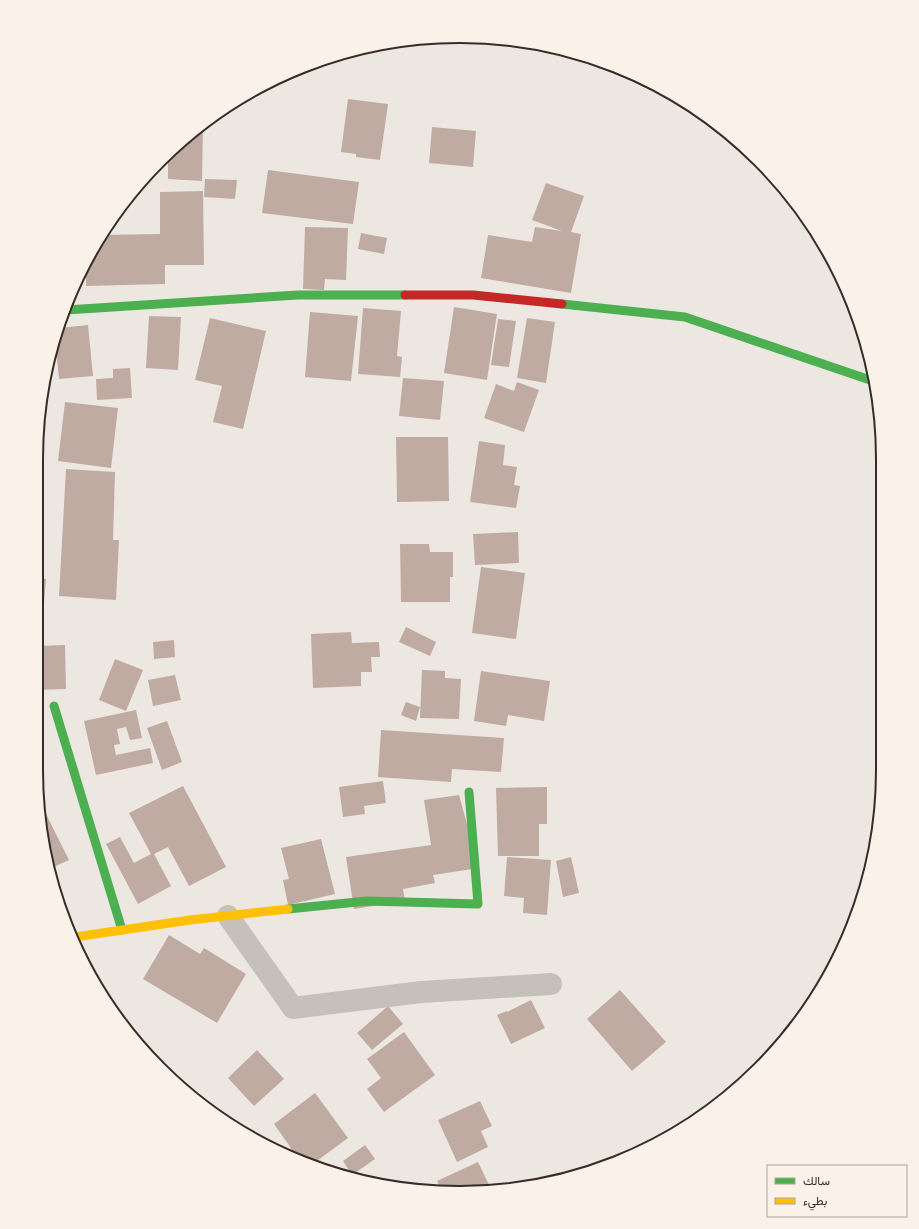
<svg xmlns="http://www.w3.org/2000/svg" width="919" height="1229" font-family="'PT Sans',Vazirmatn,sans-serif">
<rect width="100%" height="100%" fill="#ede7e1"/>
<!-- building -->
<path fill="#c0aba3" d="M348 99 388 104 380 160 356 157V154L341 152Z
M203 123 202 181 168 179V153Z
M432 127 476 131 473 167 429 163Z
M268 170 359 182 353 224 262 213Z
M205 179 237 180 235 199 204 197Z
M546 183 584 196 571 232 581 234 571 293 481 278 488 235 532 242 535 227 562 231 532 220Z
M203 191 204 265H165V284L86 286V262L101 235 160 234V192Z
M305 227 348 228 346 280 325 279 324 290 303 289Z
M361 233 387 238 384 254 358 249Z
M454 307 497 314 487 380 444 373Z
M363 308 401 311 397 356 402 357 400 377 358 374Z
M310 312 358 316 351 381 305 377Z
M149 316 181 317 178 370 146 368Z
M210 318 266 331 243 429 213 422 222 386 195 380Z
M527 318 555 322 546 383 517 378Z
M498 319 516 321 509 367 491 365Z
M88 325 93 376 59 379 55 338 59 328Z
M130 368 132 398 97 400 96 379 113 378V369Z
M403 378 444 381 440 420 399 416Z
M517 382 539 390 524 432 484 418 496 384 514 391Z
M65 402 118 408 111 468 58 461Z
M37 437H42L39 477 37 481Z
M396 437H448L449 501 397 502Z
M479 441 505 445 503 465 517 467 514 485 520 486 516 508 470 502Z
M66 469 115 472 113 540H119L116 600 59 596Z
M37 495 42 496 38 551H37Z
M518 532 519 563 475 565 473 534Z
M400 544H429L430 552H453V577H450V602H401Z
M481 567 525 573 516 639 472 633Z
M37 578 46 579 43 615 36 630Z
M406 627 436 642 430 656 399 642Z
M351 632 352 643 379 642 380 657H371L372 672H361V686L313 688 311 634Z
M174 640 175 657 154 659 153 642Z
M65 645 66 689 36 690V646Z
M115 659 143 670 126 711 99 700Z
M422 670 445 671V678L461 679 459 719 420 718Z
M481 671 550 681 544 721 508 715 506 726 474 721Z
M175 675 181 700 153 706 148 680Z
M406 702 420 707 416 721 401 715Z
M136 710 142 738 130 740 126 727 117 729 120 744 114 745 116 755 150 748 153 763 96 775 84 721Z
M167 721 182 762 162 770 147 728Z
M381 730 504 738 501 772 452 769 451 782 378 777Z
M383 781 386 803 364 806 365 814 343 817 339 787Z
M183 786 226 867 189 886 168 847 154 854 171 886 138 904 106 844 120 837 134 863 151 854 129 813Z
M547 787V824H539V856H498L496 788Z
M459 795 479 868 433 875 435 883 403 889 405 901 354 909 346 857 431 845 424 800Z
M44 810 69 860 49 869 42 812Z
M321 839 335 894 288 905 283 880 289 879 281 848Z
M507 857 551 860 547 915 523 913 524 898 504 896Z
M571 857 579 893 563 897 556 861Z
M169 935 200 954 204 948 246 974 217 1023 143 979Z
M620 990 666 1042 632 1071 587 1019Z
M531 1000 545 1028 511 1044 497 1015 507 1011V1012Z
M388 1006 403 1024 372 1050 357 1033Z
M404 1032 435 1075 384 1112 367 1089 381 1078 367 1059Z
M257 1050 284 1079 254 1106 228 1078Z
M315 1093 348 1138 314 1163 297 1158 290 1149 291 1148 274 1124Z
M480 1101 492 1126 481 1131 488 1147 457 1162 438 1120Z
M365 1145 375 1159 352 1175 343 1161Z
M478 1162 492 1191 441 1189 437 1181Z"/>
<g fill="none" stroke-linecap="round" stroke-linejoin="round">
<!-- street -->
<path stroke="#c6c0ba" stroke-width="22" d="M228 916 293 1008 421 992 551 984"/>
<!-- fast -->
<path stroke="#4caf50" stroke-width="9" d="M562 304 685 317 873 381
M66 310 298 295H405
M54 706 122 930
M288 909 367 901 478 904 469 792"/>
<!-- slow -->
<path stroke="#ffc107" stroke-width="9" d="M75 937 190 920 288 909"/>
<!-- jam -->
<path stroke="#c62828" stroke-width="9" d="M405 295H473L562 304"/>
</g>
<!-- crop -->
<path d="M0 0H919V1229H0ZM459 43H460A416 416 0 0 1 876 459V770A416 416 0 0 1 460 1186H459A416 416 0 0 1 43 770V459A416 416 0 0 1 459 43Z" fill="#faf2e9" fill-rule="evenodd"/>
<path fill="none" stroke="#372d28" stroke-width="2" d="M459 43H460A416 416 0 0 1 876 459V770A416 416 0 0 1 460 1186H459A416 416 0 0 1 43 770V459A416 416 0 0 1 459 43Z"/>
<!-- legend -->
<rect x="767" y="1165" width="140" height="52" fill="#faf2e9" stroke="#aca39c"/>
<rect x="775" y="1178" width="20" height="6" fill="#4caf50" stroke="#aca39c"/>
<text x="803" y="1185" font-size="12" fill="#372d28">سالك</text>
<rect x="775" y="1198" width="20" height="6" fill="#ffc107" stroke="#aca39c"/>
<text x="803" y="1205" font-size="12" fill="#372d28">بطيء</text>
</svg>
